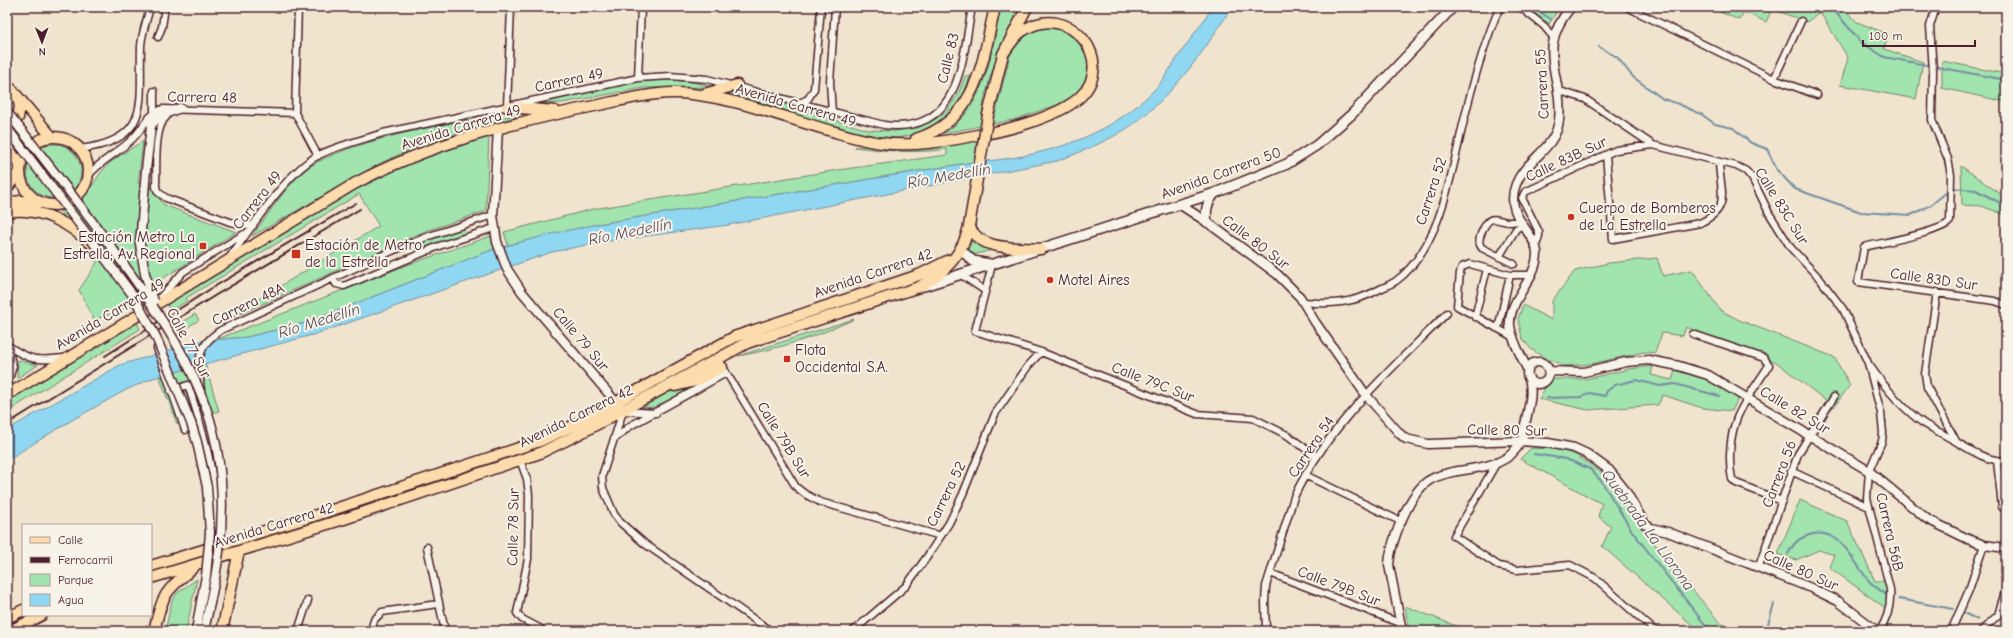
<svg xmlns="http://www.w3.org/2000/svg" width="2013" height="638" font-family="'Comic Neue',sans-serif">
<rect width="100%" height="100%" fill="#f0e4ce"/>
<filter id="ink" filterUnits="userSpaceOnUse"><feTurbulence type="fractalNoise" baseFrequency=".025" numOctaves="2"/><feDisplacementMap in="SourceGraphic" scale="8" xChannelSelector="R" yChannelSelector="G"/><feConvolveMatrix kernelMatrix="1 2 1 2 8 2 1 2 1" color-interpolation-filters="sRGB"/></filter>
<g filter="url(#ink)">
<!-- green -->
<path fill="#a1e4ae" stroke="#76826c" d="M1001 7H1023C1003 40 987 76 982 114L995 115 1010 55 1021 38 1033 30 1049 25 1074 34 1087 53 1088 65 1087 78 1078 93 1057 105 1013 120 934 135C941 132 951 130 956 124 988 95 992 47 1001 7Z
M1526 7H1547L1556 13 1549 24Z
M1708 7H1842L1857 22 1888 34 1884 49 1923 62 1916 99 1840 85 1848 58 1820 12 1807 22 1772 9 1766 22 1744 12 1739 20Z
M1942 61 2006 74V102L1942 88Z
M965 76H970L963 96 948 116 933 127 921 133 897 138 868 136 727 96 738 89 819 116 869 130 894 131 918 128 944 114 958 95Z
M660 80 686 81 716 87 643 88 562 103 538 104 633 82Z
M519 116 423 144 383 162 252 236C268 215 283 190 303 172 331 146 431 126 470 120 486 117 503 117 519 116Z
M489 136 486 211 423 232 218 324 379 226 359 194 186 298 187 301 170 311 166 302 349 193 415 161Z
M978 138 974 162 598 224 508 245 504 232 593 209 838 170 947 155V149C916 154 886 151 855 147L904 146Z
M143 141 138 183H152L154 192 164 205 236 232 162 279 134 305 94 320 79 290 97 263 59 210C88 208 90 181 107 166 117 156 131 149 143 141Z
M27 171a27 27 0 1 1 54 0a27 27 0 1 1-54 0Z
M1961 166 2006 198V215L1981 206 1962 205Z
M464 227 465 234 415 251 421 243Z
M491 236 494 249 309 322 247 337 215 340 407 265Z
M972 241 987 247 997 249 972 255 967 252Z
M1657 258 1663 276 1692 270 1720 310 1739 320 1834 357 1850 385 1834 407 1776 362 1686 327 1683 336 1662 333 1655 353 1644 352 1591 364 1565 366 1545 358 1531 349 1522 338 1518 319 1523 305 1552 320V301L1575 271 1609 263Z
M195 314 199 320 181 331 177 325Z
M854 319C817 337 778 349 738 356Z
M136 320 140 329 7 412V401L65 363Z
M18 360 38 365 17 378Z
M205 364 219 411 177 424 159 376Z
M1653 366 1651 375 1672 380 1675 370 1708 380 1739 397 1732 411 1702 408 1663 395 1658 405 1588 410 1539 399 1550 379H1586L1629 369Z
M688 390 655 407 642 408 669 392Z
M1531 448 1559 449 1576 455 1602 473 1623 498 1641 527 1720 623 1739 631H1699L1602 546 1611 527 1598 516 1602 504 1520 459Z
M1800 500 1847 521 1875 581H1887L1888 610 1829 567 1834 555 1819 550 1796 560 1778 554Z
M197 579 186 631H165L172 601 177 593Z
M1405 606 1469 631H1409Z"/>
<!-- water -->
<path fill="#90d8f1" stroke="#748ea2" d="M1213 7H1232C1205 50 1173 96 1132 125 1109 141 1083 151 1057 161L728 225 602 242 552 252 316 334 153 378 126 390 72 420 7 460V430L120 365 200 341 247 337 309 322 494 249 555 233 598 224 974 162C1039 158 1107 139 1153 91 1161 84 1167 73 1173 64 1186 45 1200 26 1213 7Z"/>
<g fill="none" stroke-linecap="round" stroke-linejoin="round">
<!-- stream -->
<path stroke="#748ea2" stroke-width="2" d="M1532 7 1551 19
M1831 7 1861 42 1884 57 2006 80
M1599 47 1617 57 1633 77 1663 99 1676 103 1701 114 1715 124 1733 128 1751 143 1767 149 1777 170 1795 189 1861 212 1911 215 1931 205 1952 188 1976 190 2006 206
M1547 398 1582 397 1589 393 1605 396 1607 391 1615 385 1636 380 1660 386 1675 384 1719 396
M1534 454 1566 459 1590 469 1602 482 1632 531 1710 631
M1788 554C1794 542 1800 537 1813 534 1843 529 1853 563 1869 581 1875 587 1881 591 1888 596
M1899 599 1953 609
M1964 613 1978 620
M1992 625 2002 631
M1766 631 1774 604"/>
<defs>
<path id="minor" d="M298 7 295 113 318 156
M1520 7 1544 26 1554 38
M1627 7 1774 79 1817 95
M1936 7 1930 26 1933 71 1932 120 1948 159 1951 175 1950 221C1943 232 1880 243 1864 247L1858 282 1995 301 2006 305
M158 37 162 27 165 7
M638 78 641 7
M1774 79 1801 21
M1557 90 1585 99 1653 145 1736 166 1746 171 1752 178 1769 213 1791 248 1820 279 1843 309 1868 363 1881 413 1883 433 1882 441 1869 471 1867 498 1890 589C1891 604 1888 619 1879 631
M154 91V112
M799 103 808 99 814 89 821 7
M507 107 511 7
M832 113 830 82 835 7
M167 116C153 128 157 169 156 187L158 192 166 198 230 222 253 226
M80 149C153 140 139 102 141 46 142 32 147 20 150 7
M1606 155 1613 239 1700 223C1732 208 1720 192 1719 162
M88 176C101 159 123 151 136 135 145 124 149 114 162 109L295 113
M1536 246 1539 236V232L1522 198 1525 192 1616 150 1653 145
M1499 257 1516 229 1522 225
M229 258C252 228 286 172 319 155 339 145 362 140 383 133L638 78 670 76 707 79 884 125C960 135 962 62 972 7
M1514 264 1482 248C1478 243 1479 240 1481 234 1492 206 1498 227 1518 221
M992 265 975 331 1041 352 1197 414 1253 418 1287 435 1317 457
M960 274 984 290
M333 278 336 284 344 286 439 246 494 228
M1937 292 1925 374 1927 387 1956 441
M157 301 183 272 244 234
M1304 302C1331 305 1355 303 1380 289 1385 287 1391 284 1396 281 1442 247 1452 168 1465 116 1474 79 1484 42 1500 7
M1475 317 1487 269
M1496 328 1499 325 1510 275
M1693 334 1764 358 1769 365C1759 382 1744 400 1737 418 1730 435 1728 461 1732 479L1736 483 1782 501
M1513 337 1457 306 1460 272 1462 267 1470 264 1510 275H1531
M7 345C30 361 37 361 64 358
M7 346 13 366 7 386
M157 348 185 430
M721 364 796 487 805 494 820 502 941 536
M1870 366C1884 386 1903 409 1923 423 1933 429 1945 435 1955 441 1972 451 1986 461 2006 461
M201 390C198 362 195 347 221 330L392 251 429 236 493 215
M171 391 188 385C205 436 219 485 217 540
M656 413 623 411 602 476 603 488 614 514 621 523 645 544 771 631
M617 437 630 426 726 373
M520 460 527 479 529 495 528 559 517 613 522 619 541 629
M1997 461 2002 507
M1496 464 1454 536 1499 566 1517 570 1570 565 1595 578 1655 631
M1791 471 1869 507
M1305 475 1402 522
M427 547 445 631
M1759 566 1798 454 1834 397
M1270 573 1400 623
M298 631 308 600
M371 631 374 620 382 612 438 604
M853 631 906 586 929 554 949 523 963 494 995 414 1028 366 1041 352
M1266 631 1265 602 1266 586 1294 497C1328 424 1392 369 1447 313
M1951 631 1969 590 1984 545
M1981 631 1998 615 2006 588"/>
<path id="tertiary" d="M498 129 493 215 497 242 507 269 522 292 620 407
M146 170 151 126C158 115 169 113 180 108
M1179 204 1207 222 1277 274 1300 297 1315 322 1366 395 1400 434 1406 439 1428 444 1521 441 1548 443 1574 448 1587 454 1609 470 1625 490 1645 524 1651 528 1668 532 1811 588 1838 601 1877 631
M1527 373a11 11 0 1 1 22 0a11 11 0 1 1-22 0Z
M1528 371C1522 357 1512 341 1510 326 1508 299 1537 280 1537 253 1537 233 1503 217 1516 184 1526 159 1556 149 1559 120 1564 75 1534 51 1571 7
M1548 371 1584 372 1626 362 1649 360 1679 366 1708 375 1869 471 1927 519 1968 539 1984 545 2006 548
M196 631 201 602
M204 631 210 603
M1402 631 1389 565C1390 543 1409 494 1428 481 1456 463 1504 477 1521 441 1524 435 1524 427 1526 420 1529 406 1533 393 1529 378"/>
<path id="secondary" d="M1207 222C1205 210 1207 202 1215 193
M961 250 973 261 990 264
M924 286 1215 193 1287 164 1317 145 1352 114 1453 7"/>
<path id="primary" d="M7 84 52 137
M7 126 18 118 20 106 18 98
M20 171a34 34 0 1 1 68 0a34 34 0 1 1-68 0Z
M7 146 20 166
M7 188 19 172
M7 203 21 201 39 203
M7 212C41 206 69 224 93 245"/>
<path id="trunk" d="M704 94 737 85
M507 107 555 111
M988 115 1003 54 1027 7
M916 139C978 119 982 62 995 7
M969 226C980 252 1018 247 1041 249
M675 386 696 381 722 367
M7 395 354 184C430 143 515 122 599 105 632 98 665 89 699 95 743 101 786 118 828 130 846 135 864 141 882 143 913 147 948 141 978 135 1006 131 1061 116 1081 96 1117 60 1069 1 1024 30 1015 35 1009 46 1003 54
M151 566 320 514 540 441 579 423 734 337 919 275 949 260
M151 578 344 519 540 453 577 435 747 343 919 287C944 273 963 255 969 226
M7 618 23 610
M10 631 42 615
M154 631C163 594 164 592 194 567
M222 631 239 551"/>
</defs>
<!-- minor casing -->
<use href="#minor" stroke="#4a1f2b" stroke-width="9"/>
<!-- tertiary casing -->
<use href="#tertiary" stroke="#4a1f2b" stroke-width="11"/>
<!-- secondary casing -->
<use href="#secondary" stroke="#4a1f2b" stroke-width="12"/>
<!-- primary casing -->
<use href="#primary" stroke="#4a1f2b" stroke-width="13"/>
<!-- trunk casing -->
<use href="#trunk" stroke="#4a1f2b" stroke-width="13"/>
<!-- minor -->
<use href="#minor" stroke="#f7f3e8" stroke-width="6"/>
<!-- tertiary -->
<use href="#tertiary" stroke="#f7f3e8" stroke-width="8"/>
<!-- secondary -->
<use href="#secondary" stroke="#f7f3e8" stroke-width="9"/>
<!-- primary -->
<use href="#primary" stroke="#fcdcac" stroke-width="10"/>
<!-- trunk -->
<use href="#trunk" stroke="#fcdcac" stroke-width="10"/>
<!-- rail -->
<path stroke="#4a1f2b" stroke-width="2" d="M105 356 212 288 356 203
M7 424 216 295 360 209"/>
<defs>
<path id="tertiary-bridge" d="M7 112C49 165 91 218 130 273 169 328 208 387 218 456 226 505 221 555 210 603
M7 128 132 294 156 337 191 423 197 442 207 487 210 533 206 576 201 602
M146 170 140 244 145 274 154 301"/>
<path id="trunk-bridge" d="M969 226 988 115"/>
</defs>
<!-- tertiary-bridge casing -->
<use href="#tertiary-bridge" stroke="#4a1f2b" stroke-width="11" stroke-linecap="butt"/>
<!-- trunk-bridge casing -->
<use href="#trunk-bridge" stroke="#4a1f2b" stroke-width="13" stroke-linecap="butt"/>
<!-- tertiary-bridge -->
<use href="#tertiary-bridge" stroke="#f7f3e8" stroke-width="8"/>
<!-- trunk-bridge -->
<use href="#trunk-bridge" stroke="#fcdcac" stroke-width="10"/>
</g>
</g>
<!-- markers -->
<g fill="#c8321e" stroke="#f7f3e8" stroke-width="1.5">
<circle cx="1571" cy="217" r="4"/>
<rect x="199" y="242" width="8" height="8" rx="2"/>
<rect x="291" y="249" width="10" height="10" rx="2"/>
<circle cx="1050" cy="280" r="4"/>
<rect x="783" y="355" width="8" height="8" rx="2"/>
</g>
<g text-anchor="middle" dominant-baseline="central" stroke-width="4" stroke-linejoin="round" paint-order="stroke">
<!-- street labels -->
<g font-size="15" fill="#4a1f2b" stroke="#f7f3e8">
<text transform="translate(948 58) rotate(-76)">Calle 83</text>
<text transform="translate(569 80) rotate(-12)">Carrera 49</text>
<text transform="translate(1542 84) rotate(-93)">Carrera 55</text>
<text transform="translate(202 97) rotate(1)">Carrera 48</text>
<text transform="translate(796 105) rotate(16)">Avenida Carrera 49</text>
<text transform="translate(461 127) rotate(-17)">Avenida Carrera 49</text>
<text transform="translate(1566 159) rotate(-25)">Calle 83B Sur</text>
<text transform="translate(1221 173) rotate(-20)">Avenida Carrera 50</text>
<text transform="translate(1431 191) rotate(-72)">Carrera 52</text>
<text transform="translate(257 200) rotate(-52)">Carrera 49</text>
<text transform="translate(1782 206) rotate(58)">Calle 83C Sur</text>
<text transform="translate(1256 242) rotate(37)">Calle 80 Sur</text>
<text transform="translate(873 273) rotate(-19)">Avenida Carrera 42</text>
<text transform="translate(1934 279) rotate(8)">Calle 83D Sur</text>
<text transform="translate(248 304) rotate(-26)">Carrera 48A</text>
<text transform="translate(110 314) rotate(-31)">Avenida Carrera 49</text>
<text transform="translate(581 339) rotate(50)">Calle 79 Sur</text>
<text transform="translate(189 343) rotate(62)">Calle 77 Sur</text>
<text transform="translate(1153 382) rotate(21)">Calle 79C Sur</text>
<text transform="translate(1795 410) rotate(31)">Calle 82 Sur</text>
<text transform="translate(576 416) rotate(-26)">Avenida Carrera 42</text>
<text transform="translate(1507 430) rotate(1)">Calle 80 Sur</text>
<text transform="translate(784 440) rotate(58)">Calle 79B Sur</text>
<text transform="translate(1311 447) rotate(-56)">Carrera 54</text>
<text transform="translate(1779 474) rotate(-69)">Carrera 56</text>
<text transform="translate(946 494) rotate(-64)">Carrera 52</text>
<text transform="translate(274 525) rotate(-17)">Avenida Carrera 42</text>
<text transform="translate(513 527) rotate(-89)">Calle 78 Sur</text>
<text transform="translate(1890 532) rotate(77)">Carrera 56B</text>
<text transform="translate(1801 570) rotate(24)">Calle 80 Sur</text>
<text transform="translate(1339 586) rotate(21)">Calle 79B Sur</text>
</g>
<!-- poi labels -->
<g font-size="15" fill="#4a1f2b" stroke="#f7f3e8" text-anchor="start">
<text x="1579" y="208">Cuerpo de Bomberos<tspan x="1579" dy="17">de La Estrella</tspan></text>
<text x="195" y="237" text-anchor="end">Estación Metro La<tspan x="195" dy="17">Estrella, Av. Regional</tspan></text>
<text x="305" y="245">Estación de Metro<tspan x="305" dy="17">de la Estrella</tspan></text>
<text x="1058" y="280">Motel Aires</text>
<text x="795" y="350">Flota<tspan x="795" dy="17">Occidental S.A.</tspan></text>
</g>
<!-- water labels -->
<g font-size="16" font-style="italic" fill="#5c4d5c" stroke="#f7f3e8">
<text transform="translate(949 176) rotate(-10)">Río Medellín</text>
<text transform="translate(630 232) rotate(-11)">Río Medellín</text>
<text transform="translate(319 321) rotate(-17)">Río Medellín</text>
<text transform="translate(1648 530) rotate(54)">Quebrada La Llorona</text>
</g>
</g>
<!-- margin -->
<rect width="2013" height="638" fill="none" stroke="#f7f3e8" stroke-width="24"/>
<rect x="12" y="12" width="1989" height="614" fill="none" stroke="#4a1f2b" stroke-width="1.5" filter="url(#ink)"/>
<!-- legend -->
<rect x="22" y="524" width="130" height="92" fill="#f7f3e8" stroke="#b29e9c"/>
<rect x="30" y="537" width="20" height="6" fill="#fcdcac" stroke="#b29e9c"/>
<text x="58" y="544" font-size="12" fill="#4a1f2b">Calle</text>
<rect x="30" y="557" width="20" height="6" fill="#4a1f2b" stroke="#b29e9c"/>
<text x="58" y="564" font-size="12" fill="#4a1f2b">Ferrocarril</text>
<rect x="30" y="574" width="20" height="12" fill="#a1e4ae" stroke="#b29e9c"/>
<text x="58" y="584" font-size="12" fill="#4a1f2b">Parque</text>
<rect x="30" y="594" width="20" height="12" fill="#90d8f1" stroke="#b29e9c"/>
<text x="58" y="604" font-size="12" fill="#4a1f2b">Agua</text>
<!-- north arrow -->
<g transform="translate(42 42) rotate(179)" stroke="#f7f3e8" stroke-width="3" paint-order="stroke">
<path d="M0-3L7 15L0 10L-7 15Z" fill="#4a1f2b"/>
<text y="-6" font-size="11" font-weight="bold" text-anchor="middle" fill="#4a1f2b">N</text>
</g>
<!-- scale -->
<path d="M1863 40v6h112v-6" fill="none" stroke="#4a1f2b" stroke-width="2"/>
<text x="1869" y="40" font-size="12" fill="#4a1f2b" stroke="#f7f3e8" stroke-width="3" paint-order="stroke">100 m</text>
</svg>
